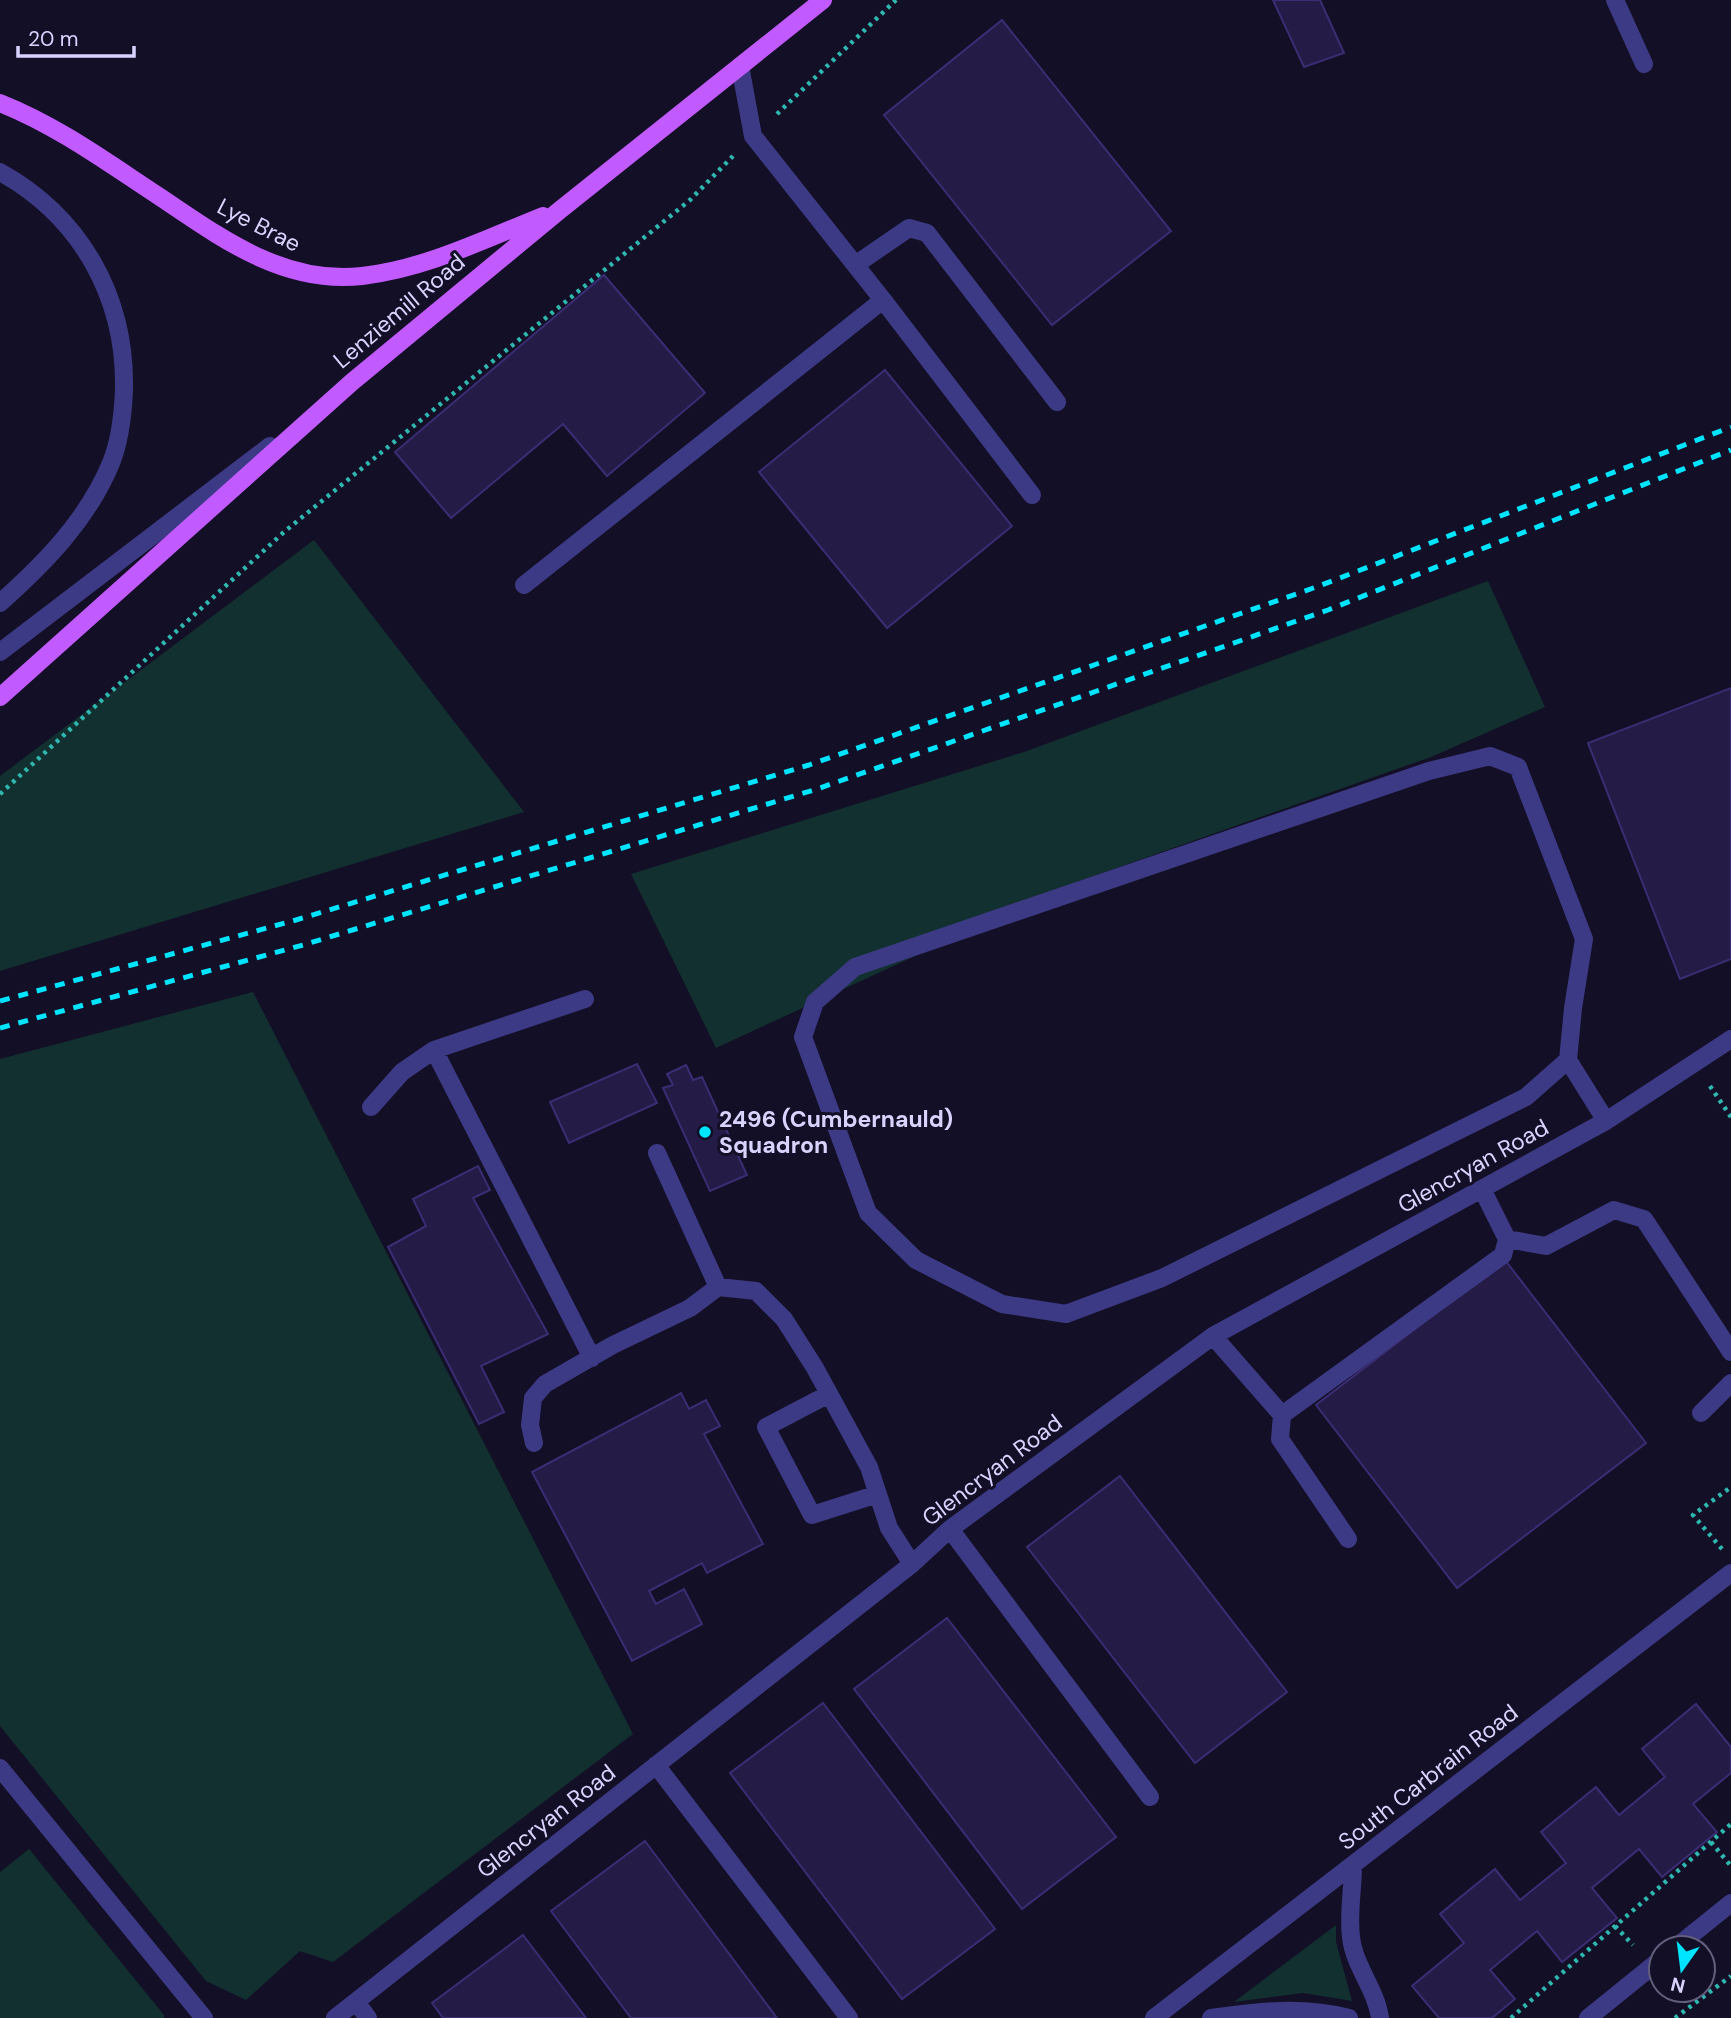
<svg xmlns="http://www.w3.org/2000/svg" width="1731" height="2018" font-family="'DM Sans',sans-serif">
<rect width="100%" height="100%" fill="#130f26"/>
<!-- green -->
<path fill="#12302f" d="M314 540 524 812 0 971V776Z
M1488 581 1545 707 1431 757 1071 884 716 1048 631 874 1024 752Z
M253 992 633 1734 333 1962 300 1951 246 2000 206 1981 0 1726V1059Z
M29 1849 164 2015V2018H0V1872Z
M1336 1925V1942L1352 2001 1303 1993 1234 2002Z"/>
<!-- building -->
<path fill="#241b47" stroke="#3b2d73" stroke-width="2" d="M1273 0H1320L1344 53 1304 67Z
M1002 20 1171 231 1052 325 884 115Z
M604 275 705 393 607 476 563 424 451 518 395 452Z
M885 370 1012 526 887 628 759 472Z
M1731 688V959L1680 979 1588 743Z
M637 1064 657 1103 569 1143 550 1102Z
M686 1065 693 1080 702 1077 747 1175 710 1191 663 1088 673 1085 667 1074Z
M478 1166 490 1190 473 1198 548 1334 481 1366 504 1412 479 1424 388 1247 426 1226 413 1199Z
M1505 1260 1646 1443 1457 1588 1316 1405Z
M681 1393 689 1409 706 1400 720 1426 704 1434 763 1544 707 1573 702 1563 649 1591 656 1604 684 1589 702 1624 632 1661 532 1472Z
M1120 1476 1287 1692 1195 1763 1027 1547Z
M947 1618 1116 1837 1022 1909 854 1689Z
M823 1703 995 1929 902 1999 730 1773Z
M1696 1704 1731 1747V1773L1693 1804 1717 1832 1662 1877 1639 1849 1592 1888 1617 1918 1562 1962 1537 1931 1490 1970 1515 1999 1492 2018H1439L1412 1986 1464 1943 1440 1914 1495 1869 1520 1900 1566 1863 1541 1832 1596 1787 1619 1815 1665 1777 1642 1749Z
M645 1841 777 2018H631L551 1911Z
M523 1935 586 2018H443L432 2003Z"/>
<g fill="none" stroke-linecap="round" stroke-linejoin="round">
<!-- path -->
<path stroke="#2fb8b0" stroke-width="4.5" stroke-dasharray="3.5 5" stroke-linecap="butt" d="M777 114 896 0
M0 794 284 532 690 200 733 156
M1710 1086 1731 1117
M1722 1549 1693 1515 1731 1487
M1711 1842 1731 1866
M1615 1926 1633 1945
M1511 2018 1731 1824
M1675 2018 1731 1976"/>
<!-- minor -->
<path stroke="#3d3a85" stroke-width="18" d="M1615 0 1644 64
M0 172C81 217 126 297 124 390 123 414 120 441 111 463 88 519 45 563 0 603
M855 265 909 228 927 233 1057 402
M883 300 1032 495
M524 585 883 300 753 136 740 66
M0 652 270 446
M434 1050 592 1358
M1568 1060 1526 1097 1162 1278 1066 1314 1002 1304 916 1260 868 1213 803 1037 815 1002 855 967 1429 771 1490 756 1518 767 1584 939 1573 1008 1568 1060 1606 1121
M371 1107 402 1072 434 1050 585 999
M657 1153 718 1287
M1507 1239 1546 1246 1614 1210 1644 1219 1731 1352
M1213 1336 1282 1415 1503 1255 1507 1239 1482 1189
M829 1394 766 1427 812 1515 878 1494
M1701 1413 1731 1383
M1282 1415 1280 1439 1348 1539
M534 1443 530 1425 533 1398 545 1384 613 1345 690 1308 718 1287 756 1291 784 1319 815 1368 869 1467 889 1528 912 1564
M950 1529 1150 1797
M656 1765 849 2018
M0 1768 204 2018
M1353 1866C1353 1889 1348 1914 1351 1937 1354 1966 1376 1989 1380 2018
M1675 1948 1731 1903
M357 2003 368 2018
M335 2018 912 1564 950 1529 1213 1336 1606 1121 1731 1039
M1154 2018 1731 1573
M1211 2018C1257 2011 1304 2006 1349 2018
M1588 2018 1661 1959"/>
<!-- major -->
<path stroke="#c25bff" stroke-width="18" d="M0 103C58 126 108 163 160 197 221 238 284 285 362 276 425 269 485 239 543 216
M0 697 352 382 560 210 823 0"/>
<!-- rail -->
<path stroke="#00e5ff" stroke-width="5" stroke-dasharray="10 9" stroke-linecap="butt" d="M0 1001 296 920 809 765 1319 586 1731 427
M0 1028 303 945 817 789 1328 610 1731 450"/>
</g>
<!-- markers -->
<circle fill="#00e5ff" stroke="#130f26" stroke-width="2.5" cx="705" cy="1132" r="7"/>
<g text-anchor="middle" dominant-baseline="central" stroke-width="6" stroke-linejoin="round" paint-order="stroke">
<!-- street labels -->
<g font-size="23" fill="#d9d4ff" stroke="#130f26">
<text transform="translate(259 225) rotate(27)">Lye Brae</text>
<text transform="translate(399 311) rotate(-40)">Lenziemill Road</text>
<text transform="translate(1473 1166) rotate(-29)">Glencryan Road</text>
<text transform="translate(992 1470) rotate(-37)">Glencryan Road</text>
<text transform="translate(1428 1777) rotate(-38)">South Carbrain Road</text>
<text transform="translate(546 1821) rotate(-38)">Glencryan Road</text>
</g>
<!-- poi labels -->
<g font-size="23" font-weight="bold" fill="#d9d4ff" stroke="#130f26" text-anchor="start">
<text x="719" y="1119">2496 (Cumbernauld)<tspan x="719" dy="26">Squadron</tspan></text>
</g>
</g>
<!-- north arrow -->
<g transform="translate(1682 1969) rotate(194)"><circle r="33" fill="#130f26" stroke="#625e7d" stroke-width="2"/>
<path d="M0-5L12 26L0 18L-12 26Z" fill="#00e5ff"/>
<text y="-10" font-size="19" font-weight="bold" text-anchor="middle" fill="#d9d4ff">N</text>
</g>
<!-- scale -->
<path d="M18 46v10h116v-10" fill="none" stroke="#d9d4ff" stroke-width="3.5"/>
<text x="28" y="46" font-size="21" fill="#d9d4ff" stroke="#130f26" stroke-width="5" paint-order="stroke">20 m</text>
</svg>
